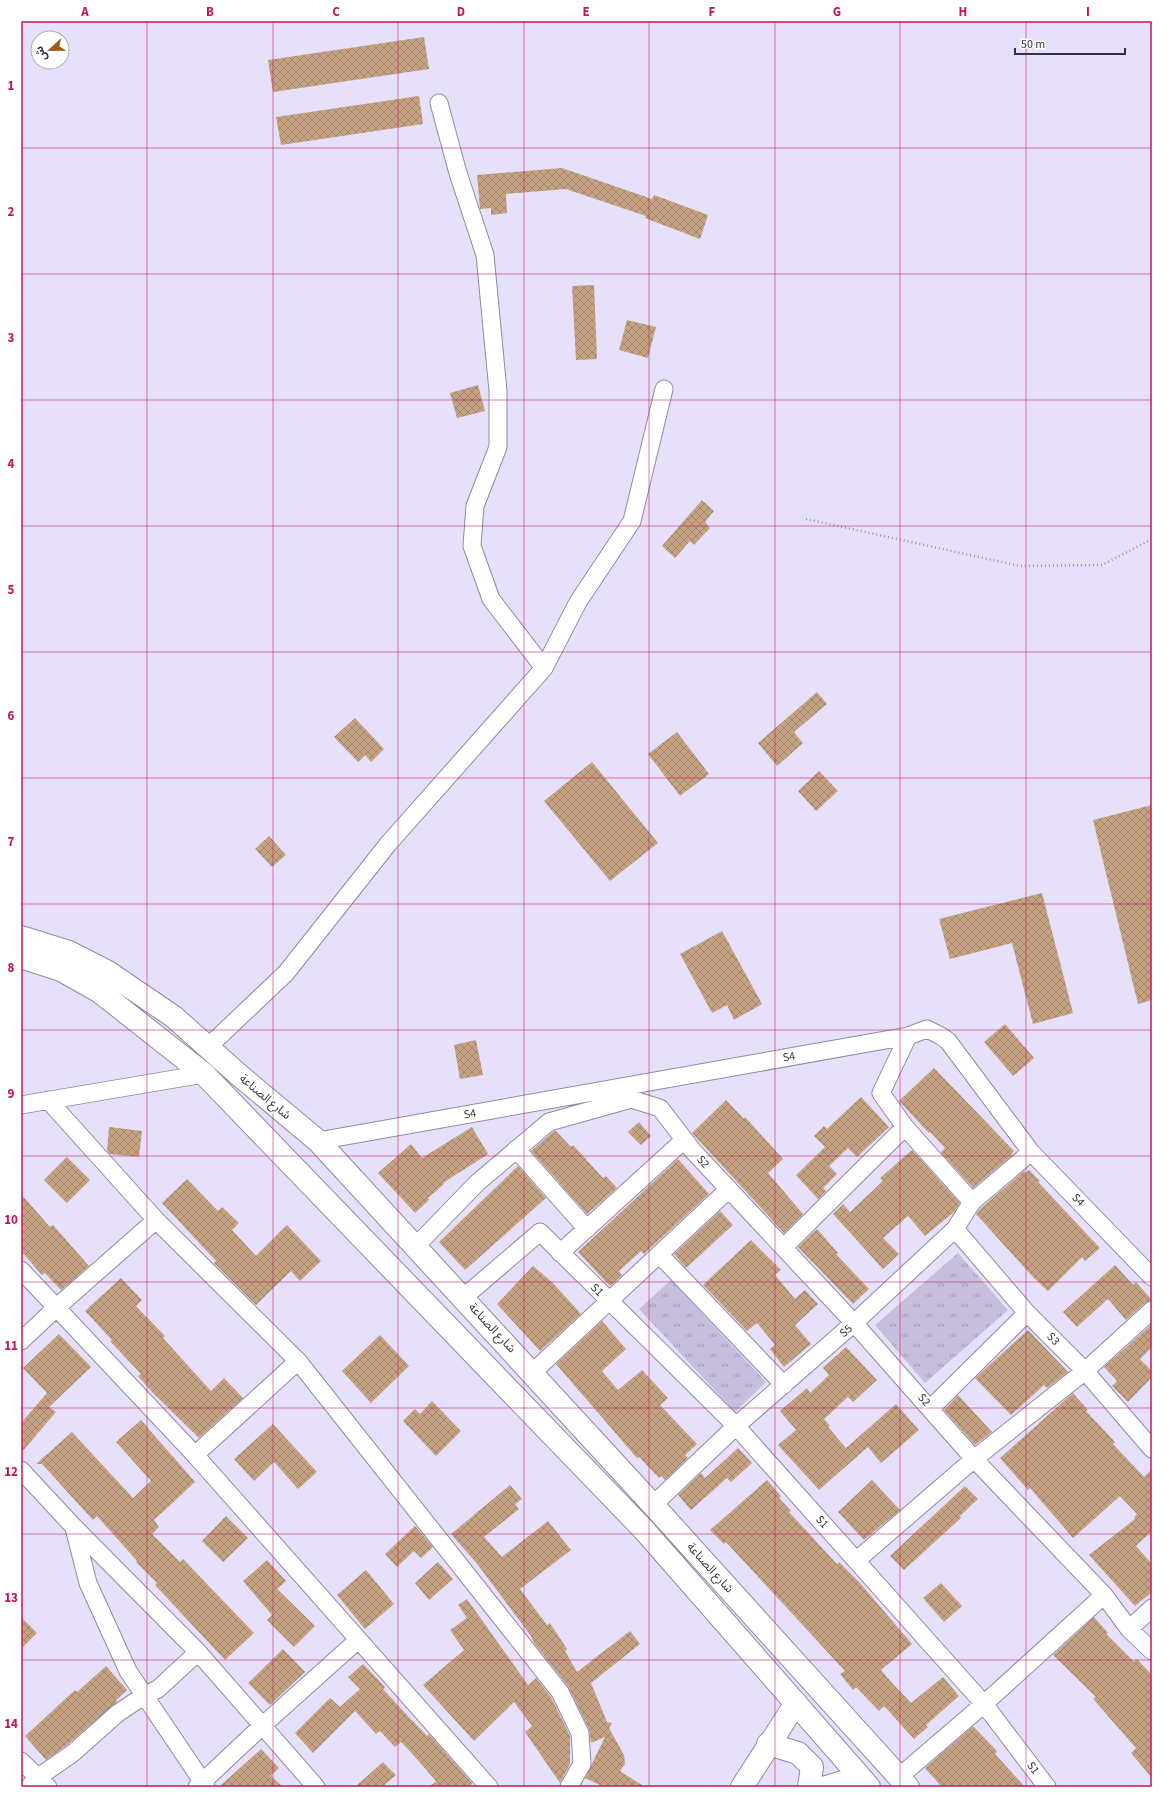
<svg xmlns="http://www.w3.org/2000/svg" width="1173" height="1808" font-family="'Source Sans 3','Noto Sans Arabic',sans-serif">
<defs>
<pattern id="park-tufts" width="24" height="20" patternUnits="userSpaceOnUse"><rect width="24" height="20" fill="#c6bedd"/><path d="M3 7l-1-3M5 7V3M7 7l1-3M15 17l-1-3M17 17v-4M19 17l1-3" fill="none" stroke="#a29bb5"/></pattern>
<pattern id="building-cross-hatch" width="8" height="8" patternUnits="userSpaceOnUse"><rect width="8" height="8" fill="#c5a382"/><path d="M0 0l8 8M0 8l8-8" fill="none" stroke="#a1856c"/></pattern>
</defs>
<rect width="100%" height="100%" fill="#e7e0fa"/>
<!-- park -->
<path fill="url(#park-tufts)" d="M958 1253 1008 1310 925 1383 875 1325Z
M671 1280 766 1382 735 1412 639 1309Z"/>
<!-- building -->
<path fill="url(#building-cross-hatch)" d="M424 37 429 69 273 92 268 60Z
M419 96 423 124 281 145 276 117Z
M562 168 652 199 654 195 708 215 700 239 645 218 646 216 566 189 506 194 507 213 491 215V208L480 209 477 175Z
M594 285 597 359 576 360 572 286Z
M627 320 656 327 648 358 619 350Z
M478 385 485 411 457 418 450 393Z
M702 500 714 511 705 522 710 528 694 545 690 541 675 558 662 546Z
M817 692 827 704 794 732 803 743 777 766 758 743Z
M355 718 384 749 371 762 365 755 358 762 334 737Z
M677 732 709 774 680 796 648 754Z
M592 762 658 843 610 881 544 801Z
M819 771 838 791 816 811 798 791Z
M1152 805V1000L1138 1004 1093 820Z
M269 836 286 855 272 867 255 849Z
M1042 893 1073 1013 1033 1024 1012 943 950 959 939 919Z
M722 931 762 1004 734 1020 727 1005 712 1013 680 954Z
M1005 1024 1034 1058 1013 1076 984 1042Z
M476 1040 483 1075 460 1079 454 1045Z
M934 1068 1014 1151 1011 1156 973 1188 941 1153 945 1148 930 1132 929 1133 899 1101Z
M861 1097 889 1127 857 1157 848 1148 829 1166 837 1174 823 1188 826 1191 818 1199 796 1175 825 1147 814 1136 824 1126 827 1129Z
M726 1100 744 1119 745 1117 783 1159 768 1173 803 1214 784 1233 692 1133Z
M639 1122 651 1136 641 1145 628 1132Z
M109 1127 142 1131 139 1157 110 1154 107 1151Z
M472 1127 488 1154 443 1183 444 1184 428 1198 429 1200 415 1213 378 1173 411 1144 422 1158Z
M554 1131H556L571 1147 573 1145 603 1178 606 1176 617 1188 587 1214 531 1151Z
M912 1150 960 1203 954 1212 925 1236 908 1216 883 1238 899 1254 883 1269 833 1214 843 1204 850 1212 883 1181 880 1178Z
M67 1157 90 1180 67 1203 44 1180Z
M678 1159 709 1194 644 1254 641 1251 619 1271 622 1275 610 1286 578 1252Z
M518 1166 546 1198 465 1270 439 1242Z
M1029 1170 1040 1181 1038 1182 1100 1248 1085 1261 1082 1257 1048 1291 1033 1277 976 1214 980 1209 1024 1171 1026 1173Z
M187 1179 218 1211 222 1207 239 1223 232 1230 256 1256 287 1225 321 1261 300 1281 291 1271 256 1305 214 1263 216 1261 162 1203Z
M21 1194 50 1227 53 1225 89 1266 61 1290 45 1273 42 1275 21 1251Z
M720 1211 733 1225 686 1268 674 1254Z
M817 1229 838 1253 836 1254 869 1289 853 1304 798 1247Z
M751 1240 781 1270 775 1275 795 1299 805 1290 818 1304 795 1325 811 1344 784 1367 770 1349 775 1345 757 1323 747 1331 703 1285Z
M1115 1265 1133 1285 1136 1282 1152 1300 1145 1303 1126 1320 1108 1299 1077 1327 1063 1312Z
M533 1266 552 1282 581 1314 540 1351 497 1304Z
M121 1278 142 1300 136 1306 165 1336 163 1338 211 1391 224 1378 243 1398 199 1438 154 1394 138 1376 141 1374 110 1341 112 1340 85 1311Z
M602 1321 626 1349 602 1371 618 1390 642 1370 668 1398 660 1405 697 1444 685 1455 688 1458 665 1480 661 1476 659 1478 639 1457 637 1458 556 1364Z
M1152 1324V1347L1140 1359 1152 1371V1377L1128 1402 1112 1386 1117 1381 1104 1367Z
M1028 1330 1068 1372 1047 1388 1044 1385 1011 1415 975 1378Z
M59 1334 91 1367 49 1407 56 1412 21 1453V1423L47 1393 23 1368Z
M380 1335 409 1366 371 1403 342 1371Z
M846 1347 877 1380 853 1402 848 1397 824 1419 830 1426 828 1427 846 1448 896 1404 919 1430 881 1463 868 1447 819 1490 778 1445 796 1430 780 1411 807 1388 810 1393 829 1375 823 1368Z
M1073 1393 1088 1410 1086 1411 1115 1442 1113 1444 1144 1477 1152 1469V1531L1136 1546 1152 1564V1592L1135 1606 1089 1555 1135 1519 1134 1517 1137 1514 1120 1496 1073 1538 1030 1488 1028 1490 1000 1458Z
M958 1395 992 1432 975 1445 944 1410Z
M432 1401 461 1431 436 1456 403 1421 415 1409 420 1414Z
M141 1420 195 1482 154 1520 159 1527 152 1534 180 1562 183 1559 254 1633 225 1660 155 1585 157 1583 136 1562 137 1561 97 1516 93 1520 42 1464H36L72 1432 133 1498 151 1481 116 1442Z
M273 1424 317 1472 298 1489 274 1462 254 1481 234 1459Z
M738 1448 752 1463 731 1482 727 1478 691 1510 678 1495 701 1473 705 1478Z
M767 1480 781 1496 779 1498 791 1511 789 1512 837 1564 839 1562 859 1582 912 1644 881 1670 893 1684 911 1703 943 1677 959 1696 926 1725 928 1727 914 1739 884 1706 879 1711 856 1687 853 1690 840 1674 845 1671 726 1542 724 1544 710 1530Z
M872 1480 900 1510 864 1540 838 1512Z
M510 1485 522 1499 515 1504 519 1509 484 1537 502 1557 548 1521 571 1550 520 1589 547 1625 550 1623 567 1649 565 1651 577 1672 630 1631 640 1644 591 1683 607 1722 612 1723 609 1728 624 1755 625 1764 620 1771 645 1787H604L585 1778 605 1737 591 1743 589 1729 568 1686 534 1643 531 1636 478 1565 451 1534Z
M965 1486 978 1499 960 1516 961 1518 904 1570 890 1556Z
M226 1516 248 1538 223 1562 202 1541Z
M415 1526 433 1547 421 1558 414 1551 397 1567 385 1554Z
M267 1560 286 1581 277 1589 315 1626 294 1647 267 1620 272 1615 243 1581Z
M438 1562 453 1579 429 1600 415 1583Z
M366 1570 394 1604 365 1629 337 1595Z
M941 1583 962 1606 944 1622 923 1598Z
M467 1599 528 1685 536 1678 551 1697 570 1736V1764L560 1783 525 1732 532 1726 514 1702 474 1741 423 1685 464 1650 450 1630 467 1618 458 1605Z
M21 1617 37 1633 21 1649Z
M1094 1617 1108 1633 1106 1634 1134 1662 1137 1659 1152 1675V1778L1131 1753 1136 1748 1093 1699 1096 1697 1053 1655Z
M283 1649 305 1672 270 1705 248 1683Z
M363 1664 385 1687 383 1689 405 1713 427 1736 429 1734 472 1783 470 1787H429L436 1781 407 1748 401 1742 395 1747 380 1731 376 1734 355 1711 313 1753 295 1733 330 1698 340 1707 360 1689 348 1677Z
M106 1666 127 1690 116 1700 117 1702 67 1745 46 1760 25 1736 75 1690 77 1692Z
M973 1726 997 1751 995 1754 1025 1787H942L925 1768Z
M261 1749 279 1768 271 1776 283 1787H219Z
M383 1762 396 1775 382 1787H355Z"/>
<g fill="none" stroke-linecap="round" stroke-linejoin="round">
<defs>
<path id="minor" d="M439 103 458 173 485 255 498 391V447L475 506 472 546 491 599 544 668
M908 1036 881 1093 905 1127 972 1202
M208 1047 286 973 388 844 544 668 578 602 632 521 664 389
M48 1100 156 1220 298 1361 560 1692 580 1733 582 1764 569 1787
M21 1105 204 1074
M318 1141 908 1036 927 1029 941 1036 948 1041 1031 1152 1152 1277
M516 1149 587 1229
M955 1229 1027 1313 1085 1371 1152 1449
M416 1246 477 1183 549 1122 631 1099 660 1108 693 1151 854 1323 974 1459 1104 1595 1129 1629 1152 1651
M784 1247 905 1127
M560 1253 684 1140
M659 1254 784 1385
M21 1270 195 1455 489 1787
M464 1297 540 1232 736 1426 984 1704 1047 1787
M21 1341 57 1307 156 1220
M533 1372 729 1189
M931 1408 1027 1313
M195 1455 298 1361
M21 1470 73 1526 198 1652 316 1787
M653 1505 736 1426 854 1323 955 1229 972 1202 1031 1152
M74 1528 88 1583 128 1671 206 1787
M857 1560 974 1459 1085 1371 1152 1310
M1129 1629 1152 1608
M21 1761 48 1787
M899 1777 984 1704 1104 1595
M29 1787 37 1778 73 1753 118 1713 145 1695 158 1689 198 1652
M197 1787 262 1726 358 1640"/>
<path id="secondary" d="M21 937 69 952 108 972 174 1017 239 1075 318 1141 653 1505 908 1787
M21 957 61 970 100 992 204 1074 644 1530 869 1787
M768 1744 798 1753 812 1767 809 1787
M742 1787 796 1703
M826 1787 843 1782 867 1785"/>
</defs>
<!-- minor casing -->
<use href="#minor" stroke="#9089a6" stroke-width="19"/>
<!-- secondary casing -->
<use href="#secondary" stroke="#9089a6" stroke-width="24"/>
<!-- path -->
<path stroke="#9c97ab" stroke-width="2.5" stroke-dasharray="1 3" stroke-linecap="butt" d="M806 519 1020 566 1102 565 1152 539"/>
<!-- minor -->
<use href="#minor" stroke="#fff" stroke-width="17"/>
<!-- secondary -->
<use href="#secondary" stroke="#fff" stroke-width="22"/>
</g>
<!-- grid -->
<path fill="none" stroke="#c2185b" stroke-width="1" stroke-opacity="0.55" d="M147 21V1787M273 21V1787M398 21V1787M524 21V1787M649 21V1787M775 21V1787M900 21V1787M1026 21V1787M21 148H1152M21 274H1152M21 400H1152M21 526H1152M21 652H1152M21 778H1152M21 904H1152M21 1030H1152M21 1156H1152M21 1282H1152M21 1408H1152M21 1534H1152M21 1660H1152"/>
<g text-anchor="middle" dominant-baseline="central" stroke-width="3.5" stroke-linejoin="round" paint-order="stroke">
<!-- street labels -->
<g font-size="12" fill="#35323e" stroke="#fff">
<text transform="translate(789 1057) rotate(-10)">S4</text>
<text transform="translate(265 1097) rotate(40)">شارع الصناعة</text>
<text transform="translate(470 1114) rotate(-10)">S4</text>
<text transform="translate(703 1162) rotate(47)">S2</text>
<text transform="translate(1078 1200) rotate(46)">S4</text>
<text transform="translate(597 1290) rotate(44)">S1</text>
<text transform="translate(492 1328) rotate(47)">شارع الصناعة</text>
<text transform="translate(846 1331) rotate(-41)">S5</text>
<text transform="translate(1053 1339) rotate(45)">S3</text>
<text transform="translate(924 1400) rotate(48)">S2</text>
<text transform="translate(822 1522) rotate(48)">S1</text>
<text transform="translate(710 1568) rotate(48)">شارع الصناعة</text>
<text transform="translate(1033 1768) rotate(53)">S1</text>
</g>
</g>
<!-- border -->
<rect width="1173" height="1808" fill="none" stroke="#ffffff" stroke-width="44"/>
<!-- north arrow -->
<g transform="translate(50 50) rotate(248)"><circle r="19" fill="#ffffff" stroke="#aeadb2"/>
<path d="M0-3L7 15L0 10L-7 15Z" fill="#965e18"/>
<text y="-6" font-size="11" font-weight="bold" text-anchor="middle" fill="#35323e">ش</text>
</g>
<!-- scale -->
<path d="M1015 48v6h110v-6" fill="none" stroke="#35323e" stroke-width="2"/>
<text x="1021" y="48" font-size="12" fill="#35323e" stroke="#ffffff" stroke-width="3" paint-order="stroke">50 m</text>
<rect x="22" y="22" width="1129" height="1764" fill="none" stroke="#c2185b" stroke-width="1.5"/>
<g font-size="13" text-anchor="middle" font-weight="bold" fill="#c2185b">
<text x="85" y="16">A</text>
<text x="210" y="16">B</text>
<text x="336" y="16">C</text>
<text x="461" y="16">D</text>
<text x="586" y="16">E</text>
<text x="712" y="16">F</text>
<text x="837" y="16">G</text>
<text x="963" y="16">H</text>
<text x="1088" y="16">I</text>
<text x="11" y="90">1</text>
<text x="11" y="216">2</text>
<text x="11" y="342">3</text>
<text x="11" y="468">4</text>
<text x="11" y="594">5</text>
<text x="11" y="720">6</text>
<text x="11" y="846">7</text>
<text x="11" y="972">8</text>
<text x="11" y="1098">9</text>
<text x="11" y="1224">10</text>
<text x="11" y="1350">11</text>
<text x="11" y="1476">12</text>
<text x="11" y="1602">13</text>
<text x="11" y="1728">14</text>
</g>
</svg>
